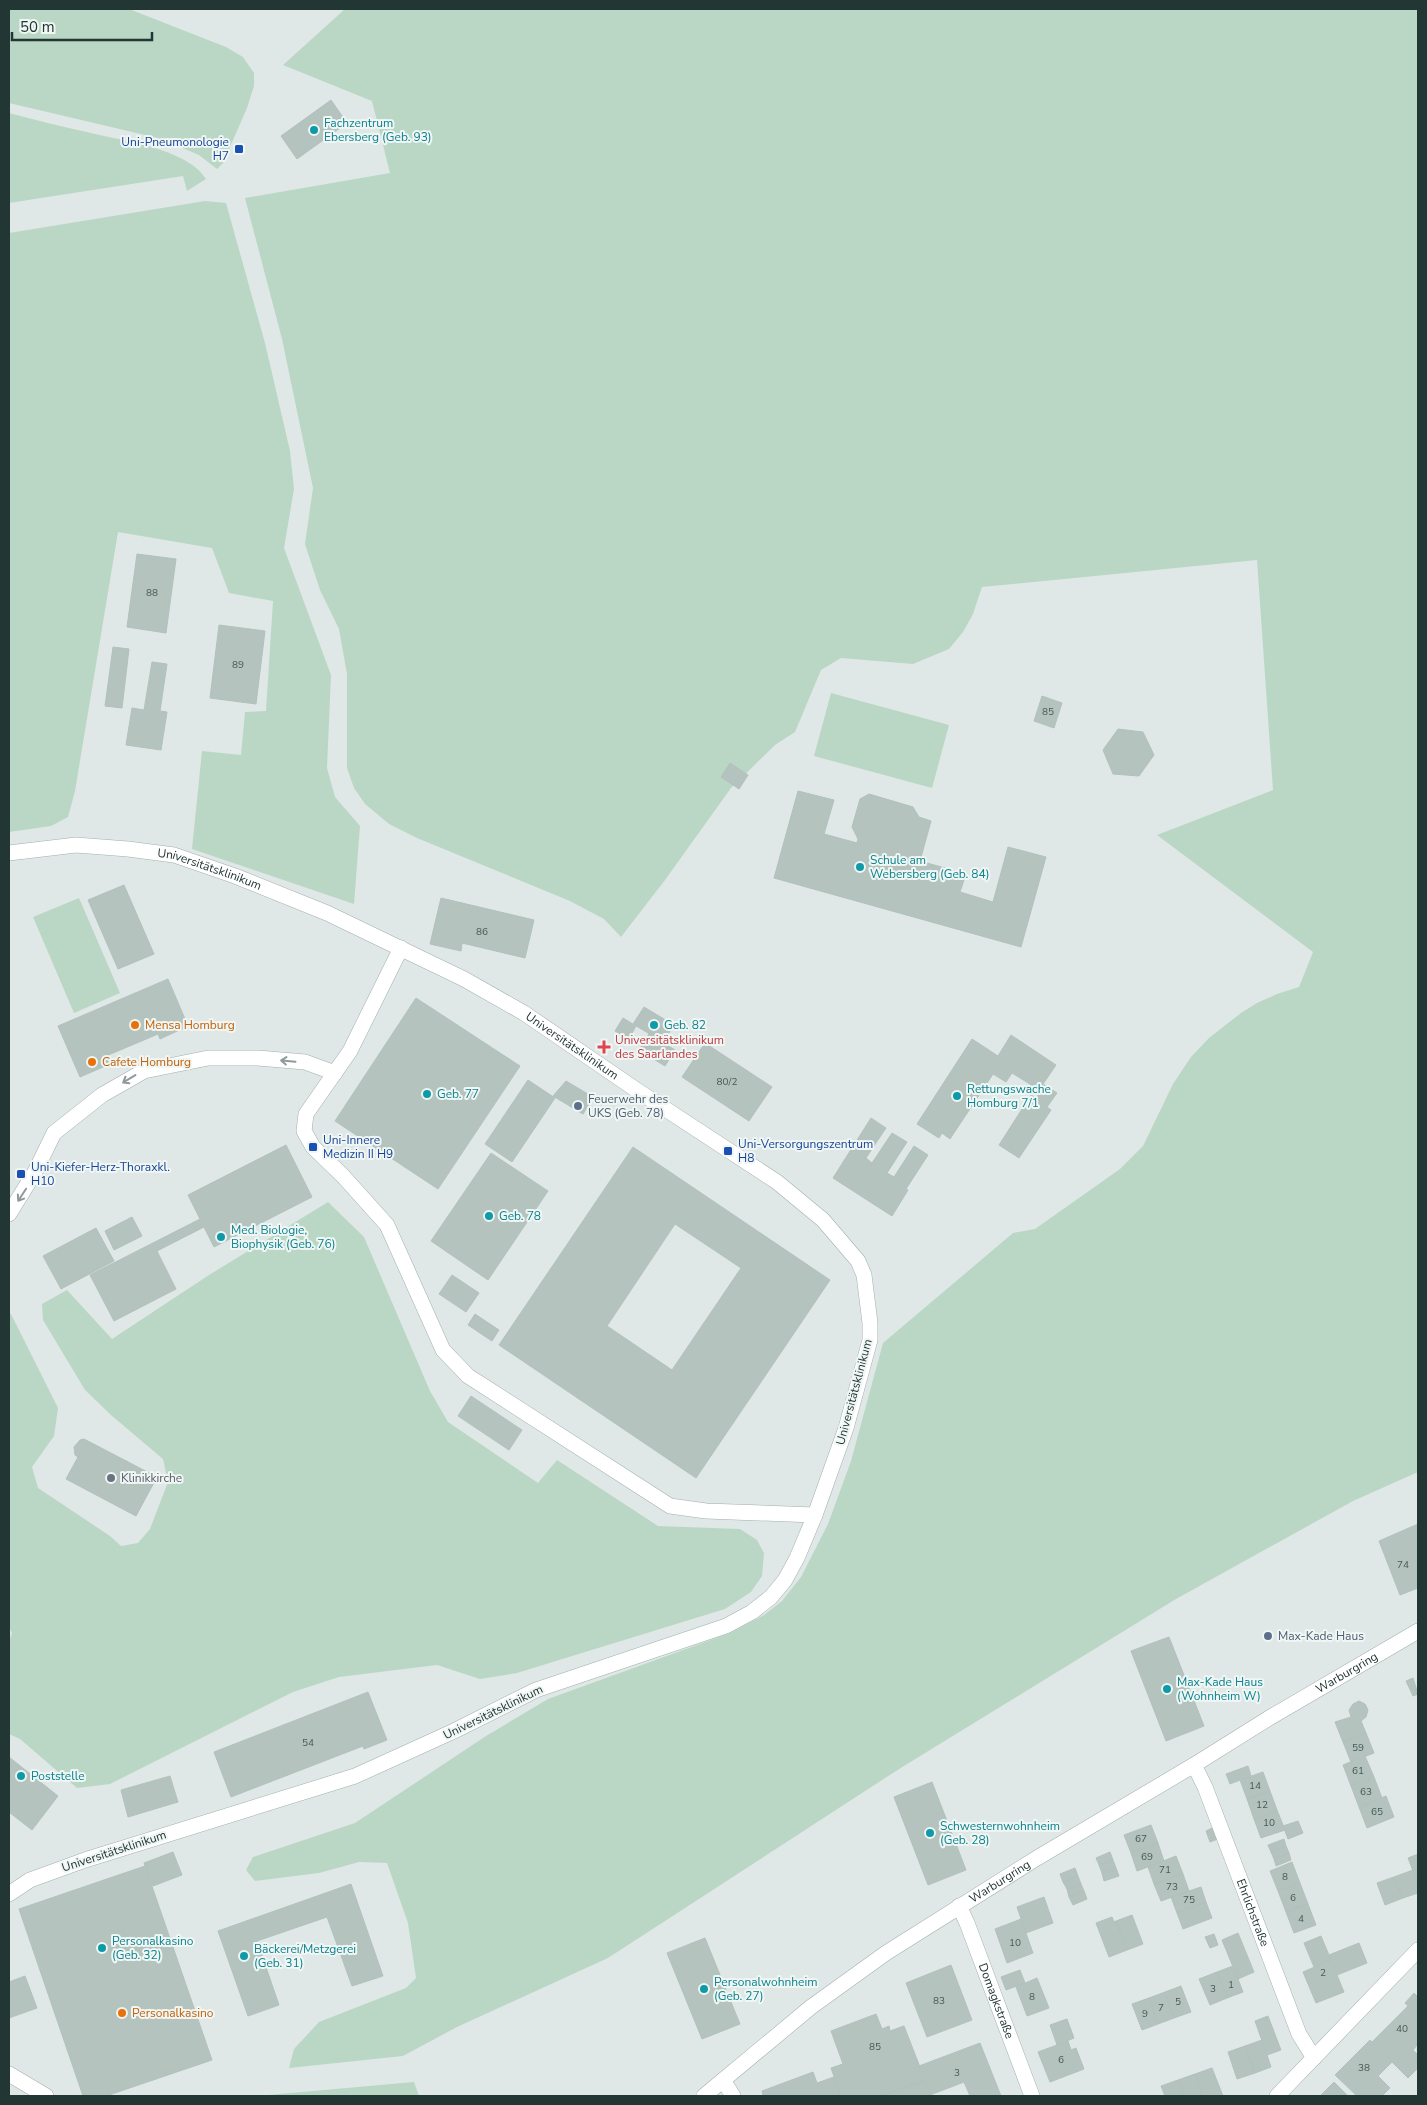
<svg xmlns="http://www.w3.org/2000/svg" width="1427" height="2105" font-family="'Nunito Sans',sans-serif">
<rect width="100%" height="100%" fill="#dfe8e6"/>
<!-- green -->
<path fill="#bad7c6" d="M9 9H129L226 47 243 57 254 73V86L247 108 223 163 217 169 199 155 162 139 9 103Z
M345 9H1418V1472L1353 1501 1176 1599 899 1769 608 1958 457 2027 403 2056 289 2068 294 2049 319 2022 406 1988 416 1978 408 1923 387 1863 359 1862 319 1873 255 1881 246 1870 253 1857 355 1823 486 1736 548 1699 730 1633 764 1615 782 1601 801 1577 828 1524 851 1461 883 1343 1013 1233 1035 1229 1120 1169 1143 1146 1173 1084 1191 1057 1209 1038 1241 1013 1257 1003 1277 994 1299 987 1313 952 1157 835 1273 790 1257 560 982 587 973 614 963 632 949 649 913 664 841 658 821 670 795 732 775 745 731 788 665 880 621 937 604 919 570 901 417 838 389 824 365 804 354 788 347 768V674L339 629 320 590 305 544 313 488 282 339 245 198 390 173 372 101 283 65Z
M9 113C36 120 63 127 91 133 123 141 188 149 206 179L187 191 183 176 9 203Z
M205 201 226 203 265 343 290 451 294 489 284 548 331 675 327 768 335 797 360 826 354 904 192 849 202 751 241 755 245 712 266 711 273 601 229 593 212 548 118 532 75 791 68 817 51 826 9 832V233Z
M831 693 949 725 932 788 814 756Z
M79 898 120 993 74 1013 33 917Z
M328 1202 364 1237 430 1391 448 1422 538 1483 557 1460 658 1526 740 1529 757 1540 764 1553 762 1576 751 1592 725 1609 517 1673 480 1679 437 1665 339 1677 293 1692 110 1784 77 1788 20 1739 9 1734V1643L12 1633 9 1627V1314H11L58 1408 54 1436 32 1467 38 1488 110 1536 121 1546 138 1543 150 1529 168 1482 163 1459 111 1415 85 1390 43 1320 42 1304 67 1290 112 1339 209 1275Z
M414 2082 419 2096H257Z"/>
<!-- building -->
<path fill="#b5c3bf" stroke="#b2c1bd" fill-rule="evenodd" d="M331 100 347 123 297 159 281 136Z
M137 554 176 559 166 633 127 627Z
M219 625 265 631 256 704 210 698Z
M113 647 129 649 122 708 105 706Z
M152 662 167 664 160 711 167 712 161 750 126 745 132 708 144 710Z
M1042 696 1062 703 1054 728 1034 721Z
M1118 729 1143 732 1154 755 1139 776 1113 774 1103 750Z
M730 763 748 775 739 789 721 777Z
M798 791 834 800 824 834 857 843 858 839 852 827 860 799 869 794 913 807 919 817 931 821 920 861 966 874 960 892 993 902 1008 847 1046 857 1021 947 774 878Z
M124 885 154 954 118 969 88 900Z
M441 898 534 920 525 958 462 943 461 951 430 944Z
M168 979 188 1026 160 1039 158 1034 106 1056 110 1064 80 1077 58 1026Z
M416 998 520 1066 438 1189 335 1121Z
M644 1007 674 1025 663 1042 633 1024Z
M623 1018 636 1026 629 1039 615 1031Z
M649 1034 675 1050 665 1066 639 1050Z
M1011 1035 1056 1065 1043 1084 1057 1093 1047 1107 1051 1110 1019 1158 999 1145 1031 1095 1036 1098 1041 1091 1012 1073 1006 1082 993 1074 950 1139 942 1133 939 1138 917 1124 972 1039 998 1056Z
M705 1043 772 1087 749 1121 682 1077Z
M528 1080 555 1098 512 1162 485 1144Z
M566 1081 593 1097 583 1114 553 1096Z
M871 1118 886 1128 866 1158 872 1163 892 1133 907 1142 887 1173 894 1177 914 1146 928 1155 906 1189 908 1190 892 1216 833 1178Z
M286 1145 312 1197 214 1247 204 1227 157 1251 176 1289 114 1321 90 1275 200 1219 188 1195Z
M633 1147 830 1280 696 1478 499 1345ZM675 1224 741 1268 672 1370 607 1326Z
M491 1153 548 1191 488 1280 431 1241Z
M132 1217 142 1236 114 1250 105 1231Z
M96 1228 114 1261 61 1289 43 1256Z
M452 1275 479 1293 466 1312 439 1294Z
M475 1314 499 1330 492 1341 468 1325Z
M471 1396 522 1430 509 1450 458 1416Z
M84 1439 157 1477 136 1516 66 1479 78 1457 75 1455 74 1447 80 1440Z
M1418 1524V1588L1400 1595 1379 1541Z
M1169 1637 1204 1726 1166 1741 1131 1651Z
M1413 1678 1418 1694 1413 1696 1406 1681Z
M368 1692 387 1740 364 1749 363 1746 231 1797 214 1752Z
M1359 1701 1365 1704 1368 1710 1366 1717 1361 1721 1366 1733 1343 1742 1335 1722 1351 1717 1349 1710 1353 1704Z
M1366 1733 1374 1753 1351 1762 1343 1742Z
M1365 1756 1374 1777 1351 1786 1343 1765Z
M9 1757 58 1796 32 1830 9 1812Z
M1248 1766 1251 1776 1230 1784 1226 1774Z
M1263 1772 1270 1791 1247 1799 1240 1780Z
M170 1776 178 1802 128 1817 121 1790Z
M1374 1777 1382 1798 1359 1807 1351 1786Z
M932 1782 966 1870 928 1885 894 1797Z
M1270 1791 1277 1810 1254 1819 1247 1799Z
M1386 1796 1394 1817 1367 1828 1359 1807Z
M1277 1810 1285 1830 1261 1838 1254 1819Z
M1298 1821 1303 1833 1288 1839 1283 1826Z
M1151 1825 1158 1843 1131 1853 1124 1835Z
M1214 1827 1218 1839 1210 1842 1206 1831Z
M1284 1839 1286 1846 1271 1852 1268 1845Z
M1158 1843 1164 1861 1137 1871 1131 1853Z
M1286 1846 1289 1853 1274 1859 1271 1852Z
M173 1852 182 1875 153 1886 144 1863Z
M1110 1852 1113 1860 1099 1865 1096 1858Z
M1289 1853 1291 1860 1276 1866 1274 1859Z
M1418 1854V1881H1417L1408 1858Z
M1176 1856 1183 1874 1154 1884 1148 1867Z
M1113 1860 1116 1868 1102 1873 1099 1865Z
M1292 1862 1300 1883 1278 1891 1270 1871Z
M145 1866 212 2060 106 2096H83L19 1909Z
M1075 1868 1078 1876 1063 1882 1060 1874Z
M1116 1868 1119 1876 1104 1881 1102 1873Z
M1413 1870 1418 1884V1893L1403 1898 1394 1877Z
M1183 1874 1189 1891 1161 1901 1154 1884Z
M1078 1876 1081 1884 1067 1889 1063 1882Z
M1394 1877 1403 1898 1385 1905 1377 1883Z
M1300 1883 1308 1904 1286 1912 1278 1891Z
M351 1884 383 1976 352 1986 327 1917 257 1941 279 2005 248 2016 218 1931Z
M1081 1884 1084 1891 1069 1897 1067 1889Z
M1201 1887 1206 1902 1177 1913 1171 1897Z
M1084 1891 1087 1899 1073 1905 1069 1897Z
M1044 1897 1053 1923 1026 1933 1017 1907Z
M1206 1902 1212 1918 1183 1929 1177 1913Z
M1308 1904 1316 1925 1294 1933 1286 1912Z
M1132 1915 1143 1944 1127 1950 1116 1921Z
M1112 1917 1114 1922 1116 1921 1127 1950 1109 1957 1096 1923Z
M1021 1919 1033 1953 1007 1963 995 1929Z
M1238 1933 1254 1972 1238 1979 1222 1940Z
M1214 1934 1218 1945 1210 1948 1205 1937Z
M1321 1936 1331 1960 1314 1967 1304 1943Z
M705 1938 740 2024 702 2039 667 1953Z
M1359 1943 1367 1963 1337 1975 1344 1992 1316 2003 1303 1972 1331 1960 1329 1955Z
M951 1965 972 2020 927 2037 906 1983Z
M1233 1966 1243 1992 1227 1998 1217 1972Z
M1020 1970 1025 1983 1006 1990 1001 1977Z
M1217 1972 1227 1998 1210 2005 1199 1979Z
M25 1976 37 2008 9 2018V1982Z
M1037 1978 1049 2008 1027 2016 1016 1987Z
M1181 1986 1191 2012 1174 2018 1165 1992Z
M1165 1992 1174 2018 1158 2024 1149 1998Z
M1414 1993 1417 1996 1418 1995V2017L1405 2003Z
M1149 1998 1158 2024 1142 2030 1132 2004Z
M1408 2006 1418 2017V2044L1413 2050 1418 2055V2068L1408 2078 1372 2042Z
M876 2014 882 2029 889 2026 890 2031 904 2026 925 2080 882 2096H841L831 2068 843 2064 831 2031Z
M1268 2016 1281 2050 1267 2055 1255 2021Z
M1067 2019 1074 2038 1057 2045 1050 2025Z
M1262 2040 1271 2067 1255 2073 1245 2046Z
M1370 2040 1392 2062 1378 2076 1390 2088 1382 2096H1357L1335 2075Z
M1068 2041 1071 2050 1076 2048 1084 2069 1050 2082 1038 2052Z
M980 2043 1001 2096H970L964 2082 930 2095 919 2066Z
M1245 2046 1255 2073 1237 2079 1228 2052Z
M1212 2068 1223 2096H1203L1195 2074Z
M813 2072 817 2083 834 2077 841 2096H763L762 2091Z
M1195 2074 1203 2096H1184L1178 2080Z
M925 2080 931 2096H882Z
M1178 2080 1184 2096H1165L1161 2086Z
M1334 2082 1348 2096H1320Z"/>
<g fill="none" stroke-linecap="round" stroke-linejoin="round">
<defs>
<g id="minor">
<path id="s1" d="M9 853 76 845 128 849 174 855 235 876 327 913 464 979 524 1013 638 1091 777 1182 823 1220 858 1261 864 1275 870 1323V1340L846 1428 815 1515 797 1558 785 1580 771 1597 752 1612 726 1626 536 1690 454 1731 355 1776 85 1860 30 1880 9 1894"/>
<path d="M401 948 350 1051 306 1114 304 1131 313 1147 343 1176 387 1225 443 1350 468 1376 670 1506 706 1511 815 1515"/>
<path d="M9 1214 35 1172 54 1133 102 1095 144 1071 208 1058H258L305 1062 335 1073"/>
<path id="s2" d="M1194 1765 1205 1787 1299 2034 1314 2058"/>
<path id="s3" d="M959 1906 967 1923 1032 2096"/>
<path d="M9 2074 46 2096"/>
<path d="M723 2080 733 2096"/>
<path id="s4" d="M704 2096 811 2007 886 1953 1037 1858 1194 1765 1269 1718 1418 1631"/>
<path d="M1277 2096 1418 1950"/>
</g>
</defs>
<!-- minor casing -->
<use href="#minor" stroke="#a3afad" stroke-width="16"/>
<!-- minor -->
<use href="#minor" stroke="#fff" stroke-width="15"/>
</g>
<!-- one-way arrows -->
<defs><path id="oneway-shaft" d="M-6 0H5M1.5-3L5.5 0L1.5 3" fill="none" stroke-width="1.6" stroke-linecap="round" stroke-linejoin="round" transform="scale(1.25)"/></defs>
<g stroke="#909a9a">
<use href="#oneway-shaft" transform="translate(288 1061) rotate(-175)"/>
<use href="#oneway-shaft" transform="translate(129 1079) rotate(149)"/>
<use href="#oneway-shaft" transform="translate(22 1195) rotate(123)"/>
</g>
<!-- markers -->
<g fill="#0f9aa8" stroke="#eff6f3" stroke-width="2">
<circle cx="314" cy="130" r="5"/>
<circle cx="860" cy="867" r="5"/>
<circle cx="654" cy="1025" r="5"/>
<circle cx="427" cy="1094" r="5"/>
<circle cx="957" cy="1096" r="5"/>
<circle cx="489" cy="1216" r="5"/>
<circle cx="221" cy="1237" r="5"/>
<circle cx="1167" cy="1689" r="5"/>
<circle cx="21" cy="1776" r="5"/>
<circle cx="930" cy="1833" r="5"/>
<circle cx="102" cy="1948" r="5"/>
<circle cx="244" cy="1956" r="5"/>
<circle cx="704" cy="1989" r="5"/>
</g>
<g fill="#1a4fb4" stroke="#eff6f3" stroke-width="2">
<rect x="234" y="144" width="10" height="10" rx="2.5"/>
<rect x="308" y="1142" width="10" height="10" rx="2.5"/>
<rect x="723" y="1146" width="10" height="10" rx="2.5"/>
<rect x="16" y="1169" width="10" height="10" rx="2.5"/>
</g>
<g fill="#e8710a" stroke="#eff6f3" stroke-width="2">
<circle cx="135" cy="1025" r="5"/>
<circle cx="92" cy="1062" r="5"/>
<circle cx="122" cy="2013" r="5"/>
</g>
<path fill="#e0444e" stroke="#eff6f3" stroke-width="2" d="M601.5 1039.5h5v5h5v5h-5v5h-5v-5h-5v-5h5z"/>
<g fill="#5c6f8a" stroke="#eff6f3" stroke-width="2">
<circle cx="578" cy="1106" r="5"/>
<circle cx="1268" cy="1636" r="5"/>
</g>
<circle fill="#6b7280" stroke="#eff6f3" stroke-width="2" cx="111" cy="1478" r="5"/>
<g text-anchor="middle" dominant-baseline="central" stroke-width="4" stroke-linejoin="round" paint-order="stroke">
<!-- number labels -->
<g font-size="10" fill="#475957">
<text x="152" y="593">88</text>
<text x="238" y="665">89</text>
<text x="1048" y="712">85</text>
<text x="482" y="932">86</text>
<text x="727" y="1082">80/2</text>
<text x="1403" y="1565">74</text>
<text x="308" y="1743">54</text>
<text x="1358" y="1748">59</text>
<text x="1358" y="1771">61</text>
<text x="1255" y="1786">14</text>
<text x="1366" y="1792">63</text>
<text x="1262" y="1805">12</text>
<text x="1377" y="1812">65</text>
<text x="1269" y="1823">10</text>
<text x="1141" y="1839">67</text>
<text x="1147" y="1857">69</text>
<text x="1165" y="1870">71</text>
<text x="1285" y="1877">8</text>
<text x="1172" y="1887">73</text>
<text x="1293" y="1898">6</text>
<text x="1189" y="1900">75</text>
<text x="1301" y="1919">4</text>
<text x="1015" y="1943">10</text>
<text x="1323" y="1973">2</text>
<text x="1231" y="1985">1</text>
<text x="1213" y="1989">3</text>
<text x="1032" y="1997">8</text>
<text x="939" y="2001">83</text>
<text x="1178" y="2002">5</text>
<text x="1161" y="2008">7</text>
<text x="1145" y="2014">9</text>
<text x="1402" y="2029">40</text>
<text x="875" y="2047">85</text>
<text x="1061" y="2060">6</text>
<text x="1364" y="2068">38</text>
<text x="957" y="2073">3</text>
</g>
<!-- culture labels -->
<g font-size="12" fill="#0d838f" stroke="#eff6f3" text-anchor="start">
<text x="324" y="123">Fachzentrum<tspan x="324" dy="14">Ebersberg (Geb. 93)</tspan></text>
<text x="870" y="860">Schule am<tspan x="870" dy="14">Webersberg (Geb. 84)</tspan></text>
<text x="664" y="1025">Geb. 82</text>
<text x="967" y="1089">Rettungswache<tspan x="967" dy="14">Homburg 7/1</tspan></text>
<text x="437" y="1094">Geb. 77</text>
<text x="499" y="1216">Geb. 78</text>
<text x="231" y="1230">Med. Biologie,<tspan x="231" dy="14">Biophysik (Geb. 76)</tspan></text>
<text x="1177" y="1682">Max-Kade Haus<tspan x="1177" dy="14">(Wohnheim W)</tspan></text>
<text x="31" y="1776">Poststelle</text>
<text x="940" y="1826">Schwesternwohnheim<tspan x="940" dy="14">(Geb. 28)</tspan></text>
<text x="112" y="1941">Personalkasino<tspan x="112" dy="14">(Geb. 32)</tspan></text>
<text x="254" y="1949">Bäckerei/Metzgerei<tspan x="254" dy="14">(Geb. 31)</tspan></text>
<text x="714" y="1982">Personalwohnheim<tspan x="714" dy="14">(Geb. 27)</tspan></text>
</g>
<!-- transit labels -->
<g font-size="12" fill="#164399" stroke="#eff6f3" text-anchor="start">
<text x="229" y="142" text-anchor="end">Uni-Pneumonologie<tspan x="229" dy="14">H7</tspan></text>
<text x="323" y="1140">Uni-Innere<tspan x="323" dy="14">Medizin II H9</tspan></text>
<text x="738" y="1144">Uni-Versorgungszentrum<tspan x="738" dy="14">H8</tspan></text>
<text x="31" y="1167">Uni-Kiefer-Herz-Thoraxkl.<tspan x="31" dy="14">H10</tspan></text>
</g>
<!-- street labels -->
<g font-size="12" fill="#223634" stroke="#eff6f3">
<text stroke="none"><textPath href="#s1" startOffset="204">Universitätsklinikum</textPath></text>
<text stroke="none"><textPath href="#s1" startOffset="609">Universitätsklinikum</textPath></text>
<text transform="translate(854 1392) rotate(-75)">Universitätsklinikum</text>
<text stroke="none"><textPath href="#s4" startOffset="771">Warburgring</textPath></text>
<text transform="translate(493 1712) rotate(-26)">Universitätsklinikum</text>
<text transform="translate(114 1851) rotate(-18)">Universitätsklinikum</text>
<text stroke="none"><textPath href="#s4" startOffset="366">Warburgring</textPath></text>
<text stroke="none"><textPath href="#s2" startOffset="159">Ehrlichstraße</textPath></text>
<text stroke="none"><textPath href="#s3" startOffset="102">Domagkstraße</textPath></text>
</g>
<!-- food labels -->
<g font-size="12" fill="#c56008" stroke="#eff6f3" text-anchor="start">
<text x="145" y="1025">Mensa Homburg</text>
<text x="102" y="1062">Cafete Homburg</text>
<text x="132" y="2013">Personalkasino</text>
</g>
<!-- health labels -->
<g font-size="12" fill="#be3a42" stroke="#eff6f3" text-anchor="start">
<text x="615" y="1040">Universitätsklinikum<tspan x="615" dy="14">des Saarlandes</tspan></text>
</g>
<!-- service labels -->
<g font-size="12" fill="#4e5e75" stroke="#eff6f3" text-anchor="start">
<text x="588" y="1099">Feuerwehr des<tspan x="588" dy="14">UKS (Geb. 78)</tspan></text>
<text x="1278" y="1636">Max-Kade Haus</text>
</g>
<!-- worship labels -->
<g font-size="12" fill="#5b616d" stroke="#eff6f3" text-anchor="start">
<text x="121" y="1478">Klinikkirche</text>
</g>
</g>
<!-- border -->
<rect width="1427" height="2105" fill="none" stroke="#223634" stroke-width="20"/>
<!-- scale -->
<path d="M12 32v8h140v-8" fill="none" stroke="#223634" stroke-width="2.5"/>
<text x="20" y="32" font-size="15" fill="#223634" stroke="#eff6f3" stroke-width="4" paint-order="stroke">50 m</text>
</svg>
